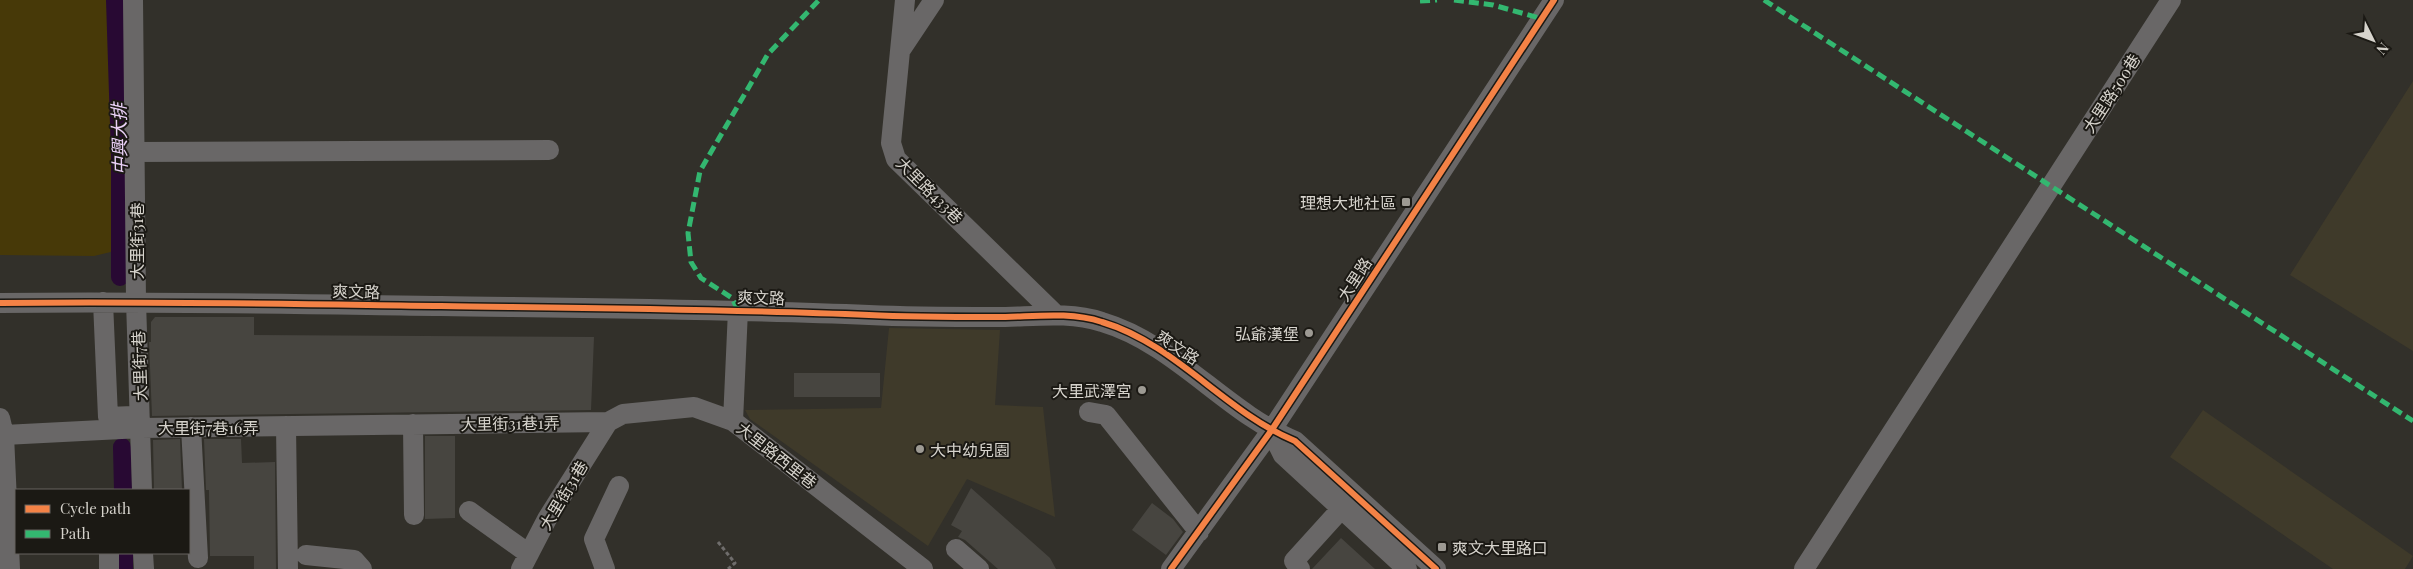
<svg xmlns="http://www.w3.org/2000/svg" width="2413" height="569" font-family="'Playfair Display','Noto Sans TC',serif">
<rect width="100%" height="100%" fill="#32302a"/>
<!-- built -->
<path fill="#3f3a2a" d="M2413 81V351L2290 275Z
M889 328 1000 330 995 405 1043 407 1055 517 967 479 928 546 750 419 745 410 881 408Z
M2203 410 2413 556 2405 569H2333L2170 457Z"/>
<!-- green -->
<path fill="#473908" d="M0 0H110L119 250 94 256 0 255Z"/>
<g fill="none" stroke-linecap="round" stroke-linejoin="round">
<!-- canal -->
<path stroke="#280933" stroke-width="18" d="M115 0 120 156V277
M122 447 123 490
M124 553V569"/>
</g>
<!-- building -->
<path fill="#474540" d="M155 317H254V335L594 337 591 410 152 416 149 342H151V322Z
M794 373H880V397H794Z
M425 436H455V518L425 519Z
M180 439 182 490H154L153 440Z
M204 439H241L242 463 275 462 276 569H254V556H210L209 490H206Z
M971 488 1050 558 1056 569H998L965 540 958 537 962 531 951 525Z
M1152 503 1173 519 1183 532 1166 555 1132 530Z
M1341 538 1375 569H1312Z"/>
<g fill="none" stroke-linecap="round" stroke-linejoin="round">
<!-- path -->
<path stroke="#6f6d6c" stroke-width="3" stroke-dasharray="4 2.5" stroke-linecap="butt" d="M718 542 735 563 728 569"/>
<!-- minor -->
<path stroke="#696767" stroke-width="20" d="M133 0 136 301 142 490
M905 0 891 143 896 159 1056 315
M902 48 934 0
M135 152 549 150
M103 302 108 417 133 416
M0 303C147 301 294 304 441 306 584 308 726 309 869 315 911 317 954 317 996 317 1032 317 1068 311 1102 322 1176 344 1225 412 1295 441L1436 569
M1089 412 1106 415 1199 532
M0 418 4 435 10 569
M733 421 738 310
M413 424 414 515
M286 426 288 569
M191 427 198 558
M1271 431 1283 455 1407 569
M4 435 141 428 608 422 623 414 694 407 733 421 923 569
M469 511 529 554
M956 549 979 569
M109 553V569
M143 553 144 569
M306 555 354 560 362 569
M521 569 547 519 608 422
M605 569 594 539 619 486
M1171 569 1271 431 1554 0
M1300 569 1294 561 1342 508
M1804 569 2171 0"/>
<!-- quiet -->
<path stroke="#33b770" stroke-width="5" stroke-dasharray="10 5" stroke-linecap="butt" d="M1454 0 1493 5 1543 19
M1764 0 2413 421
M1420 1 1437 0
M738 310 732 298 701 278 691 262 688 233 700 171 768 54 819 0"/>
<defs>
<path id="cycleway" d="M0 303C147 301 294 304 441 306 584 308 726 309 869 315 911 317 954 317 996 317 1032 317 1068 311 1102 322 1176 344 1225 412 1295 441L1436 569
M1171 569 1271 431 1554 0"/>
</defs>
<!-- cycleway casing -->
<use href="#cycleway" stroke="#1b1914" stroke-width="9"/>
<!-- cycleway -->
<use href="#cycleway" stroke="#f48246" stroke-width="6"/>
</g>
<!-- markers -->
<g fill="#9d9a93" stroke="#1b1914" stroke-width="2">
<rect x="1401" y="197" width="10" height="10" rx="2.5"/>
<circle cx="1309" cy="333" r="5"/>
<circle cx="1142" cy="390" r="5"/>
<circle cx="920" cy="449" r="5"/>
<rect x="1437" y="542" width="10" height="10" rx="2.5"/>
</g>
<g text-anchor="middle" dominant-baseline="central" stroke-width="4" stroke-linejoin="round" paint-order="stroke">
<!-- street labels -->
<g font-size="16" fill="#d6d3cc" stroke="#1b1914">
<text transform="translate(2111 93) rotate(-57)">大里路500巷</text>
<text transform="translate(930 190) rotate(45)">大里路433巷</text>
<text transform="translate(136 241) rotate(-90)">大里街31巷</text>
<text transform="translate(1354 279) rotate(-57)">大里路</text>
<text transform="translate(356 291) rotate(1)">爽文路</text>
<text transform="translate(761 297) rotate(2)">爽文路</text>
<text transform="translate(1178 347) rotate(34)">爽文路</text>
<text transform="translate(139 366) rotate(-92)">大里街7巷</text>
<text transform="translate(510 423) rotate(-1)">大里街31巷1弄</text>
<text x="208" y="427">大里街7巷16弄</text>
<text transform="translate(777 455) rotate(38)">大里路西里巷</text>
<text transform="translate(563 495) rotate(-59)">大里街31巷</text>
</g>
<!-- poi labels -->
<g font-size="16" fill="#d6d3cc" stroke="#1b1914" text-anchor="end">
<text x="1396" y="202">理想大地社區</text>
<text x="1299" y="333">弘爺漢堡</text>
<text x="1132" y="390">大里武澤宮</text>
<text x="930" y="449" text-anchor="start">大中幼兒園</text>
<text x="1452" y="547" text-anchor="start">爽文大里路口</text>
</g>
<!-- water labels -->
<g font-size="18" font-style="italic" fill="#ead1f7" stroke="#1b1914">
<text transform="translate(119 139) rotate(-91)">中興大排</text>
</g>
</g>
<!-- legend -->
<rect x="15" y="489" width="175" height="65" fill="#1b1914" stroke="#66635e"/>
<rect x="25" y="505" width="25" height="8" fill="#f48246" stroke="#66635e"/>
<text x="60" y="514" font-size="15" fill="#d6d3cc">Cycle path</text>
<rect x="25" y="530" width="25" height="8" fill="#33b770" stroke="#66635e"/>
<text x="60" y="539" font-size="15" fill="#d6d3cc">Path</text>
<!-- north arrow -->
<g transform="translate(2373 40) rotate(132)" stroke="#1b1914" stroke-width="4" paint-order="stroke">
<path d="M0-4L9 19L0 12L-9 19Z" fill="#d6d3cc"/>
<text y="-8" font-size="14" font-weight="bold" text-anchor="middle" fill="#d6d3cc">N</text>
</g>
</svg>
